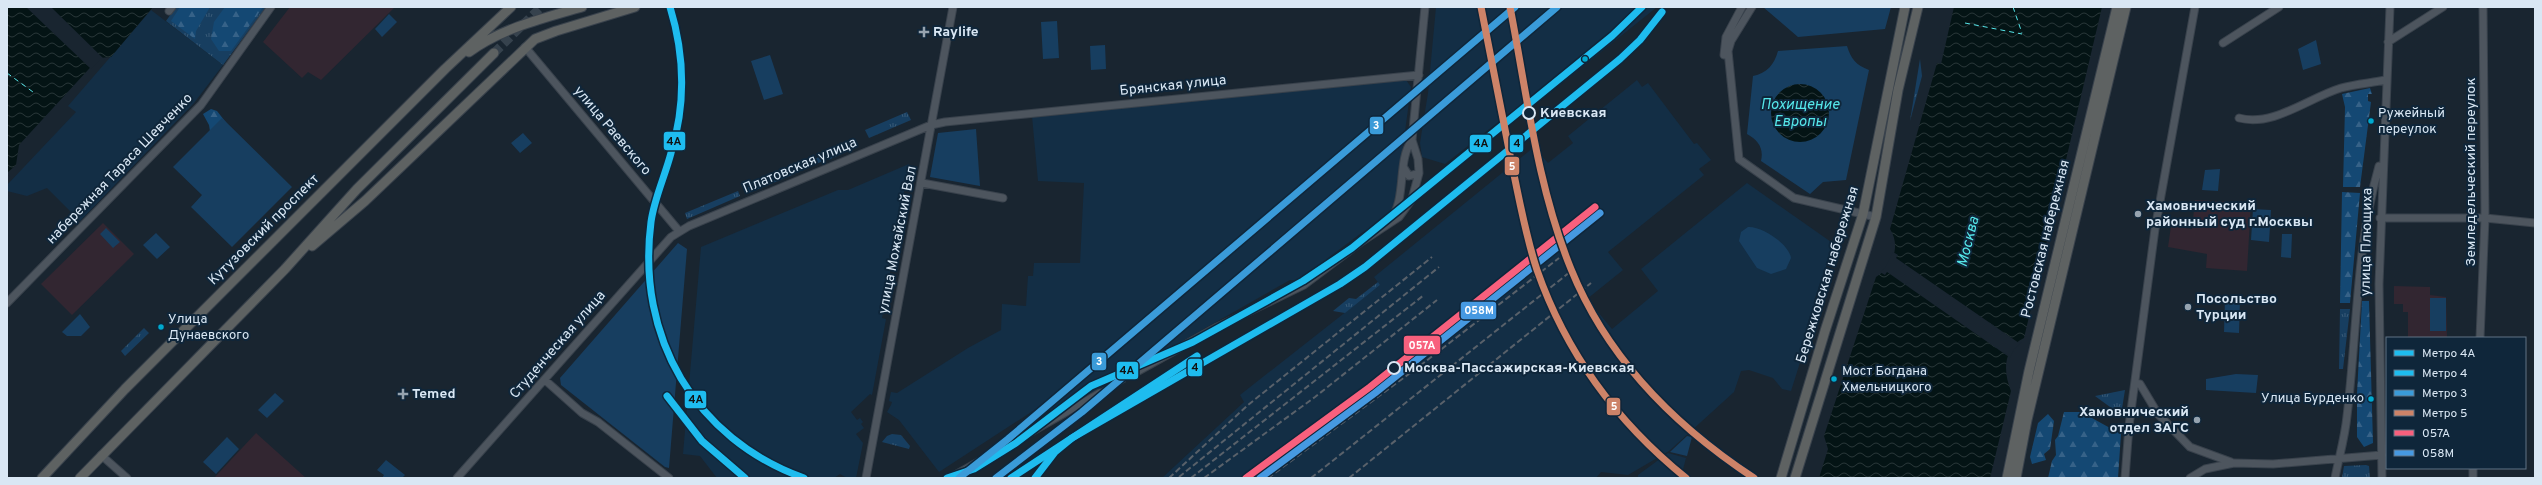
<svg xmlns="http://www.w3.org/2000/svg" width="2542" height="485" font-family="Overpass,sans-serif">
<defs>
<pattern id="grass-tufts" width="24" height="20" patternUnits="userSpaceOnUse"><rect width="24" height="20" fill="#173e60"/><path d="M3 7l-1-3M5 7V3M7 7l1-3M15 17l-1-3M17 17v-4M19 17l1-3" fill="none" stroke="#385a77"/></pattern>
<pattern id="forest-firs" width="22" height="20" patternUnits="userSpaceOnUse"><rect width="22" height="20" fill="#144873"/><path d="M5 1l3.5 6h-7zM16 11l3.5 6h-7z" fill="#366288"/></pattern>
<pattern id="water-waves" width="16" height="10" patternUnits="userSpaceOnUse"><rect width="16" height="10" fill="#041415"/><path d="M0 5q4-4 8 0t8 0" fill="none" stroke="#283638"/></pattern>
</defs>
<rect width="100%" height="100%" fill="#192530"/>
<!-- built -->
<path fill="#132e45" d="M1436 7H1657L1520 117 1511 112 1445 164 1422 157 1420 143 1428 93Z
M151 10 223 65 194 103 80 221 47 188 27 196 7 191V185L76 112 68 106Z
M1403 79 1406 80 1411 87 1395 206 1389 217 1360 234 1328 258 1307 279 1301 281 1290 280 1054 414 1045 403 939 472 899 420 887 412 891 405 892 402 889 401 891 392 897 393 968 348 1001 330 1002 304 1026 306 1028 276H1033L1034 263H1080L1084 183 1038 181 1032 116Z
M1637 80 1642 87 1648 83 1694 144 1697 143 1711 160 1699 169 1704 175 1608 252 1623 270 1587 299 1612 329 1658 291 1641 269 1747 183 1834 244 1814 301 1816 312 1791 391 1782 389 1773 378 1749 370 1741 371 1734 392 1669 451 1628 475 1601 472 1596 478H1162L1244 402 1240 395 1380 285 1374 277 1534 147 1548 163 1573 143 1568 136Z
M909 164 882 318 886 319 872 395 870 394 851 412 857 420 860 418 863 422 861 424 864 428 856 434 863 443 856 478H847L840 474 834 478H717L700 456 683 454 701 247 838 190H848Z
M1668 453 1686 458 1681 477 1682 478H1638V475Z"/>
<!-- education -->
<path fill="#322631" d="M290 7H395L321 80 308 72 302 78 263 42Z
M2195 200 2251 203 2247 271 2206 268 2207 254 2168 247 2171 226 2192 229Z
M103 223 134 254 72 315 41 284Z
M2394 286 2430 287V295L2446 297 2447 338H2408V312H2403V304H2394Z
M256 433 306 478 215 477Z"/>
<!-- grass -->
<path fill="url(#grass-tufts)" d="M176 7H266L223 65 166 21Z
M1920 59 1922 76 1910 121Z
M907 112 911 120 869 138 865 130Z
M852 143 855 148 828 160 825 154Z
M821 156 823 161 796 173 794 168Z
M790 169 792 175 746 194 744 189Z
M738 191 740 196 687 219 685 213Z
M1378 282 1380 285 1345 313 1333 311 1349 298 1356 299Z
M2340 309H2350L2343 369H2339Z
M144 328 149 333 125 356 121 351Z
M2125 390 2121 415 2095 396Z
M892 434 901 435 910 446 909 449 882 442 887 436Z
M2366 465 2369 466 2370 478H2342L2344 466Z"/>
<!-- forest -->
<path fill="url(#forest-firs)" d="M180 7H210L196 31 195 39 171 21Z
M225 7H263L231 51H219L211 39 214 22Z
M2370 88 2372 94H2368V101L2371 102 2360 187H2343L2345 107 2342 94Z
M211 109 217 111 235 134 210 131 209 125 203 114Z
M2342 192 2360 193 2350 303H2340Z
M2362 301H2369L2373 443 2364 447 2357 437V393Z
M2064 412H2081L2121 434 2118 478H2048L2052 461 2056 455 2055 440 2058 436Z
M2048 414 2054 421 2050 449 2044 454 2046 460 2032 464 2030 457 2038 423Z"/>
<!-- park -->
<path fill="#173e60" d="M1763 7H1891L1885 29 1798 37Z
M389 14 397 22 382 37 375 29Z
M1057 21 1059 58 1043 59 1041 22Z
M2316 40 2321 64 2303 70 2298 49Z
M1105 45 1106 69 1091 70 1090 46Z
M1847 46C1851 59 1856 65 1869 70L1846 180 1823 182 1810 194 1761 161C1764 148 1758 140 1747 134L1753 76C1767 73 1774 65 1778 51Z
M770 55 783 94 764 100 751 61Z
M222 118 292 187 232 247 191 207 202 195 173 167Z
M976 129 980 186 930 177 938 133Z
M523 133 532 143 520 153 511 143Z
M2220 169 2218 191 2202 190 2205 170Z
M2253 209 2271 210 2269 242 2251 240Z
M1748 227C1762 226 1789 244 1791 258L1786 269 1771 274 1757 268 1739 241 1741 232Z
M106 228 120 242 113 248 100 234Z
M156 233 170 247 157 259 143 245Z
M2282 234H2292L2291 258 2281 257Z
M678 243 687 249 669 468 665 467 561 385 560 378Z
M2430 298H2446V331H2430Z
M2225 299H2240L2239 333 2224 332Z
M80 314 90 327 81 336H67L62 332Z
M2236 374 2258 375 2256 393 2206 390V379Z
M275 393 284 401 267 418 258 410Z
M1687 436 1692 437 1687 456 1670 452Z
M227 437 239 449 216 474 203 462Z
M386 460 405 475 402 478H382L384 475 377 470Z"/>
<!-- water -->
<path fill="url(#water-waves)" d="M7 7H153L111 57 99 58 19 145 16 165 7 173Z
M1954 7H2102L2024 338C2003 348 2003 372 2011 391L1990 478H1819L1828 449 1824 436 1876 277C1893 267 1901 246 1890 229L1937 63 1941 64Z
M1771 113a29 29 0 1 1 58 0a29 29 0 1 1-58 0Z"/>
<!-- pier -->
<path fill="#192530" d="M26 7H51L105 60H100L91 69Z
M1893 252 1898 255 1896 258 2019 343 2022 342 2014 349 2009 360V357L1887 272 1885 275 1880 272 1885 268Z"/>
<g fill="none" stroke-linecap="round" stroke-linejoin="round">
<!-- ferry -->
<path stroke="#55e7ea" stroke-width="1" stroke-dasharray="5 4" stroke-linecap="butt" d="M2013 7 2022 33
M1965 23 2022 34
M7 73 33 92"/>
<!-- minor-tunnel -->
<path stroke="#36424d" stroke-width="7" stroke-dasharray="7 3.5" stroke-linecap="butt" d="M1100 393 1133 374"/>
<!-- major-tunnel -->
<path stroke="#36424d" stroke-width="9" stroke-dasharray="9 4.5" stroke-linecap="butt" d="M494 53 541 7"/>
<defs>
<path id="minor" d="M1752 7 1731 41 1728 51 1739 159 1794 198 1876 217
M169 11 172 7
M2388 42 2443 7
M2223 43 2279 7
M525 47 679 231
M1724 55 1726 37 1742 7
M2239 118C2274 127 2308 98 2341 88 2355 84 2371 83 2386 80
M1404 168 1409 176 1419 173
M922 183 1003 198
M2380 218H2485L2535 223
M1389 222C1408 199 1396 162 1412 140L1425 7
M7 303 201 105 271 7
M2480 338 2485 218 2483 7
M1133 374 1217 327 1304 285 1361 242 1399 217 1412 199 1419 173 1418 159 1412 140
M545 380 582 413 598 422 669 478
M2135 383 2140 384 2158 414 2190 447 2231 462
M101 455 127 478
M457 478 671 237 689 226 931 125 945 122 1419 75
M866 478 953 7
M950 478 1100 393
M2125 478 2129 426 2155 229 2195 7
M2190 478 2205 469 2234 463 2273 464 2382 455
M2335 478C2339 457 2345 437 2347 416 2357 333 2356 247 2379 166
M2382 478 2379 284 2390 7
M2473 478V468"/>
<path id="major" d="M469 52C502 28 544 18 582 7
M312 246 365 201 535 39 556 31 635 7
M42 478 125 389 445 69 511 7
M80 478 285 269 357 189 494 53
M1781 478 1825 331 1863 214 1905 7
M1795 478 1876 217 1898 90 1918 7
M2007 478 2029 371 2117 7
M2016 478 2027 420 2126 7"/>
</defs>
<!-- minor casing -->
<use href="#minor" stroke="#39424c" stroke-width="9"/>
<!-- major casing -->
<use href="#major" stroke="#39424c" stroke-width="11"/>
<!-- minor -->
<use href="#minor" stroke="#4d555e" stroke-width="7"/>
<!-- major -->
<use href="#major" stroke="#5e6262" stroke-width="9"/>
<!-- rail -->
<path stroke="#59616a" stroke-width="2" stroke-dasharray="6 3" stroke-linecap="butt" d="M1179 477 1439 267
M1169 478 1248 405 1432 257
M1191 478 1424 295
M1204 478 1315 397 1437 300
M1268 478 1421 365 1559 258
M1311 478 1570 272
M1349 478 1591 283"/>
<defs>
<path id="rail-1" d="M1246 478 1370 387 1595 207"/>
<path id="rail-2" d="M1260 478 1375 393 1600 213"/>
</defs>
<!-- rail-1 casing -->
<use href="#rail-1" stroke="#0f263a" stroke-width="10"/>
<!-- rail-2 casing -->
<use href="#rail-2" stroke="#0f263a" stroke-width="10"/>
<!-- rail-1 -->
<use href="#rail-1" stroke="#f8607d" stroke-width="7"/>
<!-- rail-2 -->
<use href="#rail-2" stroke="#4699e1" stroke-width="7"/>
<defs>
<path id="metro-1" d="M670 7C685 56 686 104 671 153 665 176 654 199 651 222 636 337 695 439 804 478
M667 396 702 441 745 478
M947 478 974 469 1016 443 1091 386 1193 342 1303 281 1352 248 1612 36 1642 7
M1011 478 1197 356"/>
<path id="metro-2" d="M1035 478 1055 452 1072 438 1340 284 1365 267 1620 59 1640 40 1662 12"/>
<path id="metro-3" d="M959 478 1008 439 1515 7
M996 478 1082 412 1557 7"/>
<path id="metro-4" d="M1481 7C1492 61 1502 116 1513 170 1520 203 1526 237 1537 270 1566 353 1618 423 1686 478
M1510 7C1527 94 1537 186 1571 269 1607 358 1675 426 1754 478"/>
</defs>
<!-- metro-1 casing -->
<use href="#metro-1" stroke="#0f263a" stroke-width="10"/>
<!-- metro-2 casing -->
<use href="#metro-2" stroke="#0f263a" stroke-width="10"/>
<!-- metro-3 casing -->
<use href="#metro-3" stroke="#0f263a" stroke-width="10"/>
<!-- metro-4 casing -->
<use href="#metro-4" stroke="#0f263a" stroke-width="10"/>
<!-- metro-1 -->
<use href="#metro-1" stroke="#1ebcef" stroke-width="7"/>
<!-- metro-2 -->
<use href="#metro-2" stroke="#1ebcef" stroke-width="7"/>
<!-- metro-3 -->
<use href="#metro-3" stroke="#3a9bd9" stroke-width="7"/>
<!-- metro-4 -->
<use href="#metro-4" stroke="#cd8368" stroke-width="7"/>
</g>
<!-- markers -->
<g fill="#96a3af" stroke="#0f263a" stroke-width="1.5">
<path d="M922 26h4v4h4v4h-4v4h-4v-4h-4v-4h4z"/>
<circle cx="2138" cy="214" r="4"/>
<circle cx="2188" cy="307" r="4"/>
<path d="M401 388h4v4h4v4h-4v4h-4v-4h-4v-4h4z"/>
<circle cx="2197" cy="420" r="4"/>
</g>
<g fill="#00a9ce" stroke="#0f263a" stroke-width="1.5">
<circle cx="1585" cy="59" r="3.5"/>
<circle cx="2371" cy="121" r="3.5"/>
<circle cx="161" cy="327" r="3.5"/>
<circle cx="1834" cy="379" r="3.5"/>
<circle cx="2371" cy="399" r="3.5"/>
</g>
<g fill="#0f263a" stroke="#d9e7f4" stroke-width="2">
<circle cx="1529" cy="113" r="6"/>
<circle cx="1394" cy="368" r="6"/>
</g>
<g text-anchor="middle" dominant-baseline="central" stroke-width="4" stroke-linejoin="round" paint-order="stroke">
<!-- bus labels -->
<g font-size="13" fill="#d9e7f4" stroke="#0f263a" text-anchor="start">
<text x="2378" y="114">Ружейный<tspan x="2378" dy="16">переулок</tspan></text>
<text x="168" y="320">Улица<tspan x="168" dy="16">Дунаевского</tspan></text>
<text x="1842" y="372">Мост Богдана<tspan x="1842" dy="16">Хмельницкого</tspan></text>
<text x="2364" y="399" text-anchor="end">Улица Бурденко</text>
</g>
<!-- poi labels -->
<g font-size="14" font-weight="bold" fill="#d9e7f4" stroke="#0f263a" text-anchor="start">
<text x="933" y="32">Raylife</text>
<text x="2146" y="206">Хамовнический<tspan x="2146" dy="16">районный суд г.Москвы</tspan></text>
<text x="2196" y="299">Посольство<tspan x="2196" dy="16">Турции</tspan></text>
<text x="412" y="394">Temed</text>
<text x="2189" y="412" text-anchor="end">Хамовнический<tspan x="2189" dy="16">отдел ЗАГС</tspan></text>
</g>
<!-- street labels -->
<g font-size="14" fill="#d9e7f4" stroke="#0f263a">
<text transform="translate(1173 86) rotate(-6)">Брянская улица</text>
<text transform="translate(612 131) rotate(50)">улица Раевского</text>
<text transform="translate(800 166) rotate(-23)">Платовская улица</text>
<text transform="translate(120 169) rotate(-46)">набережная Тараса Шевченко</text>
<text transform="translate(2471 172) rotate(-90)">Земледельческий переулок</text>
<text transform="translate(264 230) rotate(-45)">Кутузовский проспект</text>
<text transform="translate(2046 239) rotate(-76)">Ростовская набережная</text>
<text transform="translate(898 240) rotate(-79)">улица Можайский Вал</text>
<text transform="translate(2367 242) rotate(-89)">улица Плющиха</text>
<text transform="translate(1828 275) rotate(-73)">Бережковская набережная</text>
<text transform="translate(558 345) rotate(-49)">Студенческая улица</text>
</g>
<!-- stop labels -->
<g font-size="14" font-weight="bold" fill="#d9e7f4" stroke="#0f263a" text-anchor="start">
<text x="1540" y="113">Киевская</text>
<text x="1404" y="368">Москва-Пассажирская-Киевская</text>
</g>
<!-- water labels -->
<g font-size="15" font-style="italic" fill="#55e7ea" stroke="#0f263a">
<text x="1800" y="105">Похищение<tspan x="1800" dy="17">Европы</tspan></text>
<text transform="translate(1969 242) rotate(-76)">Москва</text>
</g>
</g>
<g stroke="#0f263a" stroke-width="1.5">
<rect x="1369" y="116" width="15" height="19" rx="4" fill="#3a9bd9"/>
<rect x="663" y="131" width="23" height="20" rx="4" fill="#1ebcef"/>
<rect x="1469" y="134" width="23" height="19" rx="4" fill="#1ebcef"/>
<rect x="1509" y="134" width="15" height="19" rx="4" fill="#1ebcef"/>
<rect x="1504" y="156" width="16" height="20" rx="4" fill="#cd8368"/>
<rect x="1460" y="301" width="37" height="19" rx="4" fill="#4699e1"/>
<rect x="1403" y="335" width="38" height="20" rx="4" fill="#f8607d"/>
<rect x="1091" y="352" width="16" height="19" rx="4" fill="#3a9bd9"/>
<rect x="1187" y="358" width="16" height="19" rx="4" fill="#1ebcef"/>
<rect x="1116" y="361" width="23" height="19" rx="4" fill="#1ebcef"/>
<rect x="684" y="390" width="23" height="19" rx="4" fill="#1ebcef"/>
<rect x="1606" y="397" width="15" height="19" rx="4" fill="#cd8368"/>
</g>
<g font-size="11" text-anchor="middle" font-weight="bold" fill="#fff">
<text x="1376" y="129">3</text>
<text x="1512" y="170">5</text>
<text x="1479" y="314">058М</text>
<text x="1422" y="349">057А</text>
<text x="1099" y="365">3</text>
<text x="1614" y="410">5</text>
</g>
<g font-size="11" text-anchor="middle" font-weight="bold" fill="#111">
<text x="674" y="145">4А</text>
<text x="1481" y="147">4А</text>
<text x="1517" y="147">4</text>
<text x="1195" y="371">4</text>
<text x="1127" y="374">4А</text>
<text x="696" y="403">4А</text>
</g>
<!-- border -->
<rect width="2542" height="485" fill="none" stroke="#d9e7f4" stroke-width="16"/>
<!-- legend -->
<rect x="2386" y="337" width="140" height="132" fill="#0f263a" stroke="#607384"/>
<rect x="2394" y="350" width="20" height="6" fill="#1ebcef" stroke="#607384"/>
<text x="2422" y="357" font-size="12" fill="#d9e7f4">Метро 4А</text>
<rect x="2394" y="370" width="20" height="6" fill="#1ebcef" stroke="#607384"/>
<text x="2422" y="377" font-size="12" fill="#d9e7f4">Метро 4</text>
<rect x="2394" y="390" width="20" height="6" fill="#3a9bd9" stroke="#607384"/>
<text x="2422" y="397" font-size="12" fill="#d9e7f4">Метро 3</text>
<rect x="2394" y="410" width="20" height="6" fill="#cd8368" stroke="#607384"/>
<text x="2422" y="417" font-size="12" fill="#d9e7f4">Метро 5</text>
<rect x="2394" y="430" width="20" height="6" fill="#f8607d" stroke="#607384"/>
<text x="2422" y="437" font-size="12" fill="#d9e7f4">057А</text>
<rect x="2394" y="450" width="20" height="6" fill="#4699e1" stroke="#607384"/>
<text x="2422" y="457" font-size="12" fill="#d9e7f4">058М</text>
</svg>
